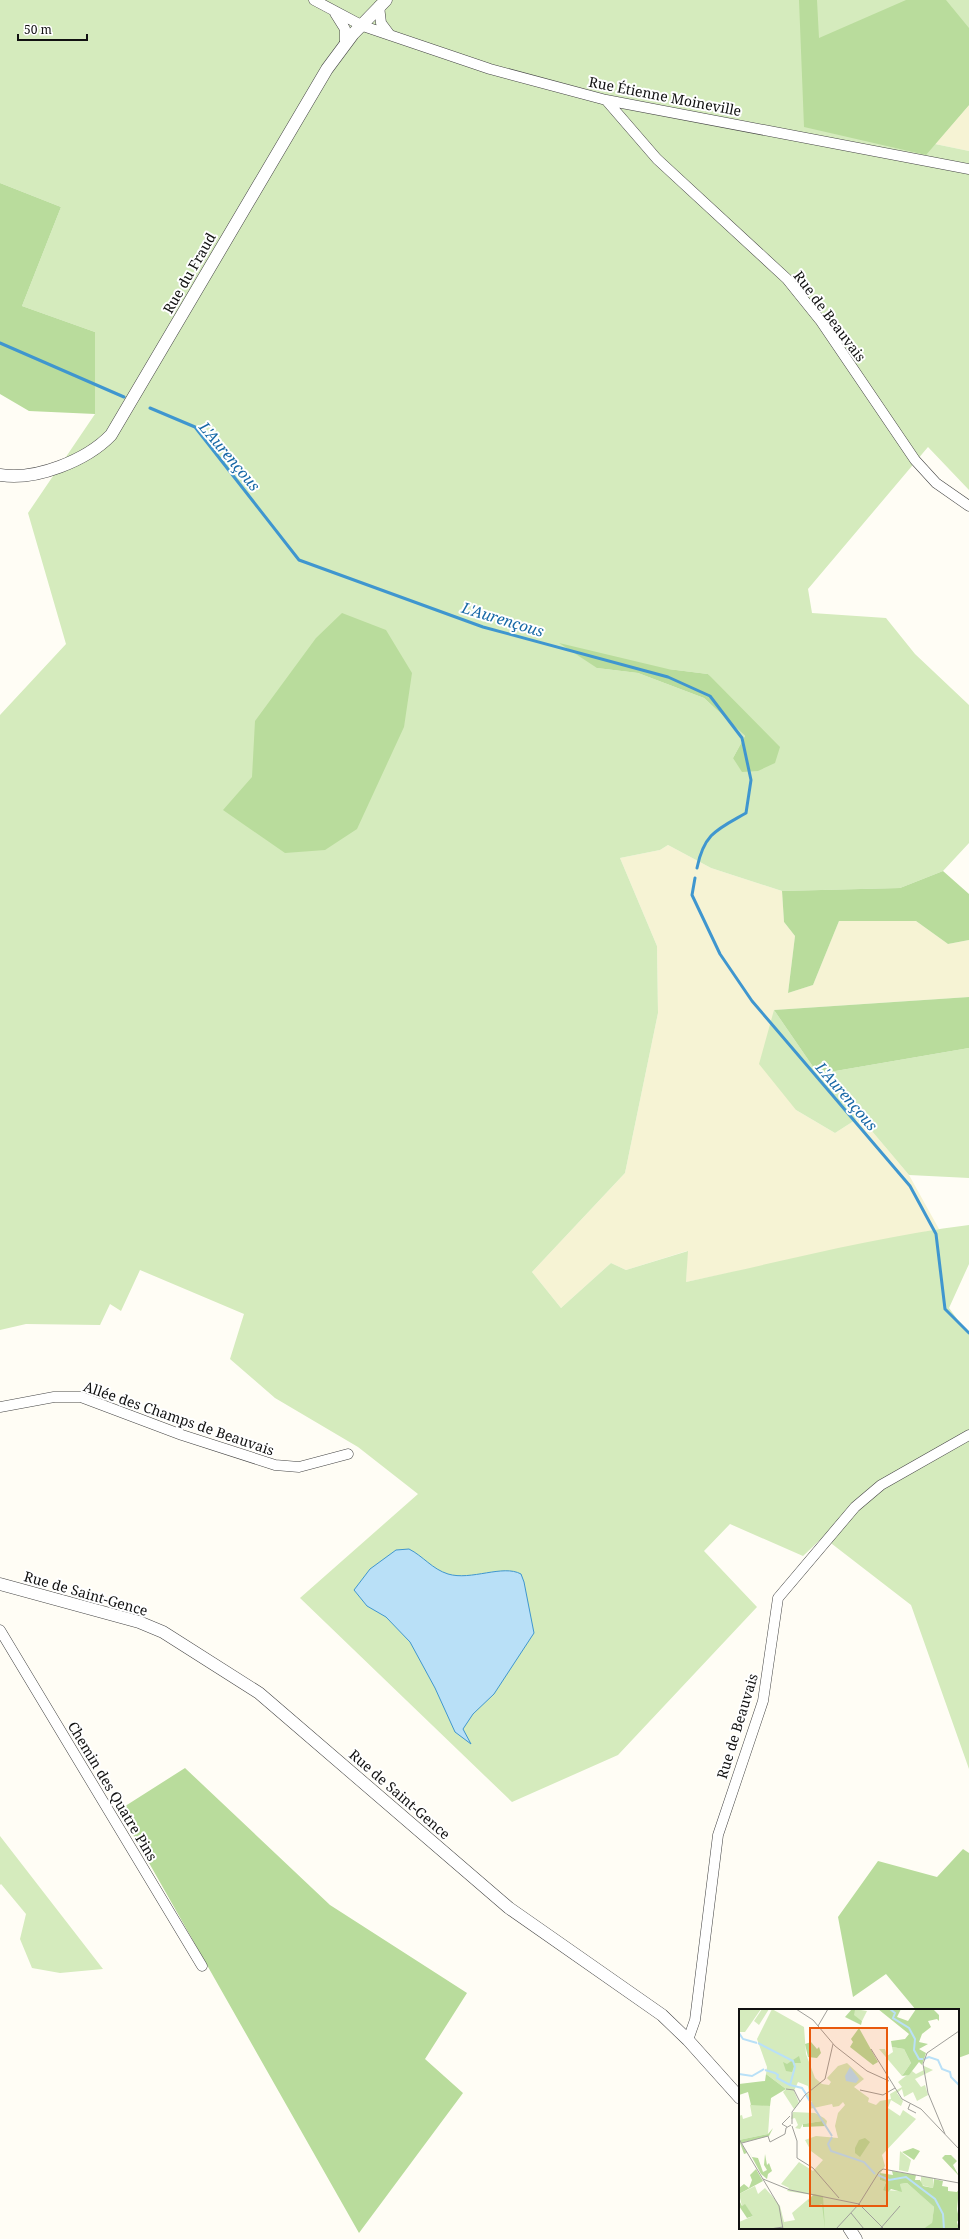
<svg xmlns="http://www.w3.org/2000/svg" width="969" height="2239" font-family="'Noto Serif',serif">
<rect width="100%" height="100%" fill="#fffdf5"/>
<!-- farmland -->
<path fill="#f6f3d4" d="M969 105V151L935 144Z
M668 845 711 868 782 891 784 922 795 936 788 993 813 985 839 921H916L948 944 969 940V997L774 1010 796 1110 835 1133 860 1117 909 1175 939 1229 686 1282 687 1251 626 1270 611 1263 561 1308 532 1272 625 1173 658 1013 657 946 620 858 660 850Z"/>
<!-- green -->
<path fill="#d5ebbd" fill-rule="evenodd" d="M0 0H969V105L935 144 969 151V490L928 447 808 589 812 613 886 618 915 654 969 705V843L943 871 900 888 782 891 711 868 668 845 660 850 620 858 657 946 658 1013 625 1173 532 1272 561 1308 611 1263 626 1270 688 1251 686 1282C780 1262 874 1237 969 1225V1264L949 1308 969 1335V1769L911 1605 823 1537 803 1556 730 1524 704 1551 757 1607 618 1755 512 1802 300 1598 418 1494 358 1447 275 1398 230 1359 244 1314 140 1270 121 1311 110 1304 100 1325 26 1324 0 1330V715L66 644 28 513 95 414V332L22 306 61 207 0 183ZM597 668 668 669 708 674 775 763 733 758 745 736 704 698 638 673Z
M774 1010 818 1074 969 1048V1178L909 1175 860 1117 835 1133 796 1110 759 1064Z
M0 1836 103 1969 60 1973 32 1968 20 1939 26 1914 1 1884 0 1885Z"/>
<!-- forest -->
<path fill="#b9dc9c" d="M799 0H817L819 38 906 0H946L969 28V105L926 155 804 127Z
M0 183 61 207 22 306 95 332V414L29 411 0 394Z
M342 613 386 630 412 673 404 727 357 829 325 850 285 853 223 810 252 777 255 721 316 638Z
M559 643 668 669 708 674 780 747 775 763 758 771 742 772 733 758 745 736 704 698 638 673 597 668Z
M943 871 969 894V940L948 944 916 921H839L813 985 788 993 795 936 784 922 782 891 900 888Z
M969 997V1048L818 1074 774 1010Z
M185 1768 330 1905 467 1993 425 2059 463 2093 359 2233 119 1810Z
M963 1849 969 1853V2054L958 2058V2010H916L886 1974 853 1997 838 1917 878 1861 937 1877Z"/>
<!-- water -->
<path fill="#b9e0f7" stroke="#3f96cf" d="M409 1549C423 1556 432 1569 448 1574 471 1581 503 1564 521 1574L524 1582 534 1633 494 1694 473 1714 463 1729 471 1744 455 1732 435 1688 410 1642 386 1617 367 1606 354 1590 370 1569 396 1550Z"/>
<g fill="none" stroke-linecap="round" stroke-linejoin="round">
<!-- stream -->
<path stroke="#3f96cf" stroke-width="3" d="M0 343 124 397
M150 408 195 427 299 560 483 627 668 677 710 696 742 738 751 780 746 813C718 829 704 833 697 868
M695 878 692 895 720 954 752 1001 910 1186 936 1234 945 1309 969 1333"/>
<defs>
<path id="minor" d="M314 0 363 26 490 69 606 100 969 169
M379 6 381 23 390 35
M335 13 345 29V45
M606 100 657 159 787 279 820 320 915 460 936 483 969 506
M0 1407 54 1397H81L182 1435 275 1465 299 1467 348 1454
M0 1630 202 1966
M688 2040 695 2020 718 1835 763 1701 778 1598 855 1507 881 1485 969 1435"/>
<path id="tertiary" d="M0 475C36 481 87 460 111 435L327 69 353 34 386 0
M0 1584 139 1622 163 1632 259 1693 509 1908 662 2015 688 2040 740 2098
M849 2228 856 2239"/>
</defs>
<!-- minor casing -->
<use href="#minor" stroke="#444" stroke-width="11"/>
<!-- tertiary casing -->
<use href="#tertiary" stroke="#444" stroke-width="13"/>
<!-- minor -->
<use href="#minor" stroke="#fff" stroke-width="10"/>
<!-- tertiary -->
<use href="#tertiary" stroke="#fff" stroke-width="12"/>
</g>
<g text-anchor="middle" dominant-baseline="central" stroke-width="4" stroke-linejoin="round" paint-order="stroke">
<!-- street labels -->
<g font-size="14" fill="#111" stroke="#fff">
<text transform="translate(665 96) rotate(11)">Rue Étienne Moineville</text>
<text transform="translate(189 273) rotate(-60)">Rue du Fraud</text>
<text transform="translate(830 316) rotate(53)">Rue de Beauvais</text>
<text transform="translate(179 1418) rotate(19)">Allée des Champs de Beauvais</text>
<text transform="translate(86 1593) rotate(16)">Rue de Saint-Gence</text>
<text transform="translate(737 1726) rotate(-73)">Rue de Beauvais</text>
<text transform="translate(113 1791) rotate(59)">Chemin des Quatre Pins</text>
<text transform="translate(400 1794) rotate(41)">Rue de Saint-Gence</text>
</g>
<!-- water labels -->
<g font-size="15" font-style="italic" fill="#1768a6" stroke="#fff">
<text transform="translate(230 456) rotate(50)">L'Aurençous</text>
<text transform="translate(503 619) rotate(17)">L'Aurençous</text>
<text transform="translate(847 1096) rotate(49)">L'Aurençous</text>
</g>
</g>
<!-- overview -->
<g transform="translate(739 2009)">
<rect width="220" height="220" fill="#fffdf5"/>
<path d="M0 0H22L6 23H0ZM23 0H30L20 16 15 12ZM33 0 65 18 67 45 76 69 83 75 90 76 92 73 88 69 99 57 108 54 125 70 115 78 130 89 129 93 137 96 141 92 152 90 151 85 163 78 159 73 173 62 177 65 185 61V57L194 61 176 70 182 78 186 76 189 86 178 92 174 83 165 88 163 80 158 84 164 92 162 97 152 91 149 99 161 107 164 101 177 110 143 146 146 157 141 165V171L147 173 144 181 162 182 161 175 168 174 184 188 195 198 193 215 184 220H0V213L14 207 6 196 3 197 0 185 16 177 19 185 26 179 34 188 41 197 45 213 56 211 53 204 74 186 48 182 50 179 42 175 60 153 74 162 84 151 72 142 66 131 77 127 99 129 96 117 99 104 106 96 104 93 100 97 94 98 93 95 70 100 73 93 67 86 70 84 69 77 59 73 55 82 60 94 55 100 44 83 47 80 27 65 28 58 18 30ZM116 0 128 2 123 12 114 6ZM153 38 165 40 172 54 163 67 140 40H146L148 47 154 43ZM14 94 31 97 29 125 0 131V107L3 106 4 110 13 107 11 96ZM54 103 76 104 85 109 88 112 87 117 83 112 64 115 61 120 56 119 59 116 56 109 52 110ZM161 142 172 151 169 163 160 161ZM182 167 194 169V179L182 176Z" fill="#d5ebbd"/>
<path d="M113 0 116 1 115 6 123 12 122 16 106 8ZM139 0H162L158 8 169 12 177 0H194L200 6V12L198 10 189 12 192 18 183 25 180 33 189 35 180 40 187 44 183 56 180 53 170 66 163 67 172 54 165 40 153 38 152 32 166 30 170 25ZM120 19 139 53 134 56 111 38 114 33 112 30ZM72 33 78 40 80 38 82 44 78 49 69 48 66 35ZM60 47 62 54H56L53 63 47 62 44 53 48 55ZM27 65 47 80 32 89 31 97 12 96 9 83 0 86V75L26 72ZM83 112 87 117 64 118V115ZM34 119 30 127 2 134 8 144 5 145 0 131 29 125ZM126 129 131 133 121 148 116 144V139L120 131ZM8 139 13 148 19 149 24 163 28 161 25 156 26 145 28 156 30 154 33 162 29 165 28 170 22 165ZM174 139 181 142 175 151 163 143ZM206 146H212L218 152 220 150 214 156 220 167 203 149ZM17 160 24 172 0 185V179L5 175 10 179 13 171 11 166ZM153 162 177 166 176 171H181L184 177 194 179 195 170 204 172 203 177 209 178V182L218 183 220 180 218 200 220 210 218 213 220 220H184L193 214 195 198 168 174 161 175 163 183 152 180 149 183 144 181 147 173 141 171V164L154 166ZM75 185 84 187 86 220 83 195 74 198 69 192ZM0 191 3 197 6 195 14 207 8 209 0 197Z" fill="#b9dc9c"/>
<path d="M111 58 120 70 117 74 107 72 106 67Z" fill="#b9e0f7"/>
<path fill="none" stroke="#b9e0f7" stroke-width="2" d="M151 0 156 4 154 9 170 19 176 30 175 41 180 50H184M0 24 4 30 18 34M19 34 54 52 56 58 51 76 63 79 67 85M185 50 190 48 199 51 203 60 211 63 212 68 220 76M26 61 36 64 39 66 38 69 51 76M0 65 13 67 25 60M67 86 93 127M93 128 89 135 92 142 125 153 136 165M139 166 150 171 167 168 196 190 204 205 205 220"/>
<path fill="none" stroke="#a09f9a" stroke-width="1" d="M57 0 74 11 96 37 128 62 150 72M79 17 89 0M132 40 163 90 182 100 220 140M47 80 55 81 61 93M121 81 144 86 156 79M171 95 169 100 177 104M53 115V103L66 86 86 70 94 35M53 117 58 132V149L74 159 100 189M48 118 43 115 51 107M206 125 189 84 184 55 188 44 220 22M0 130 40 197 44 220M3 134 29 127 31 133 46 125 47 119 52 116M24 170 51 181 120 195 145 220M112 204 125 220M31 220 44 218M97 220 120 195 140 163 144 160 220 174M141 220 161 197"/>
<path fill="#e8590c" fill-opacity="0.15" stroke="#e8590c" stroke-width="2" d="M71 19H148V197H71Z"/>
<rect width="220" height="220" fill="none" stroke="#111" stroke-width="2"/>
</g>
<!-- scale -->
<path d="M18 34v6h69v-6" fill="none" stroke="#111111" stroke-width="2"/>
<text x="24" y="34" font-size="12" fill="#111111" stroke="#ffffff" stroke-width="3" paint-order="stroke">50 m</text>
</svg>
